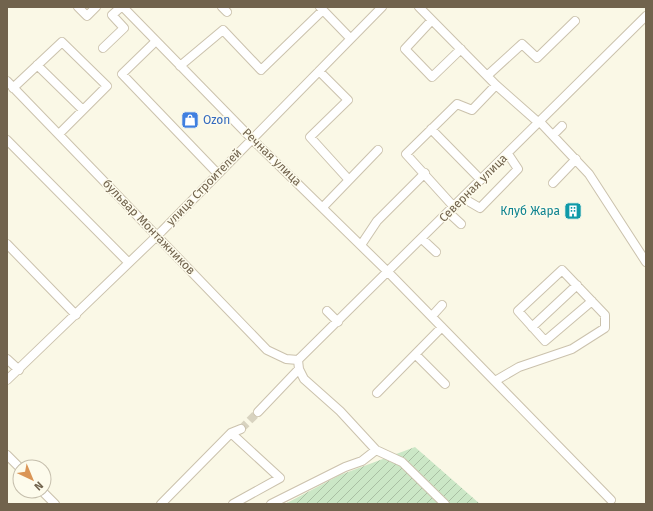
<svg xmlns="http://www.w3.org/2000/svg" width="653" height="511" font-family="'Fira Sans',sans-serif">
<defs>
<pattern id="garden-furrows" width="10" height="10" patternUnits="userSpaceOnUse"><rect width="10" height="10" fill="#cbe7c6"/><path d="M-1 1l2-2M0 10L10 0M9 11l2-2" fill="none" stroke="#a9bfa3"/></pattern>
</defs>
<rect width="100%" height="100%" fill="#faf8e6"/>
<!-- garden -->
<path fill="url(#garden-furrows)" d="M415 447 480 504H285L340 475Z"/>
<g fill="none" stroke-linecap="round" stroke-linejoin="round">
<!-- minor-tunnel -->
<path stroke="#d8d3c0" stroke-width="8" stroke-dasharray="8 4" stroke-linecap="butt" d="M241 429 258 412"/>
<defs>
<path id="minor" d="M78 7 87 16 96 7
M123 7 252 139 388 272 611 500
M222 7 227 12
M320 7 350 38
M419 7 496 85 539 123
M431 21 405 49 432 77 461 49
M156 41 122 74 217 173
M103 48 124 28 112 15 121 7
M37 65 83 110
M180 66 223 30 261 70 323 10
M319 71 348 100 310 137 349 180
M488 75 522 44 537 58 575 21
M7 81 267 350 286 359 298 360
M13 88 62 42 107 86 59 134
M540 122 589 174 646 262
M431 129 481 180
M553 135 562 126
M7 140 128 262
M553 183 576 159
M463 198 480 208 518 169 508 154
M323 207 378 150
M454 207 406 154 457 104 472 110 496 85
M448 212 461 224
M422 239 436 252
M7 244 76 315
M361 245 377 221 425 173
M327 311 338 322
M432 316 442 305
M532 327 577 285
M416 355 445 384
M7 359 19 370
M298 360 646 16
M298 360 299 369 304 379 340 411 376 450 402 462 445 504
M7 380 162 231 382 7
M495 381 519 367 572 349 605 328V315L562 270 518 311 545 341 592 301
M377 393 442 327
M258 412 299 369
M231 433 280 478 233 504
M7 455 20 468
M42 491 55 504
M161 504 231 433 241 429
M271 504 345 467 362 461 376 450"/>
</defs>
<!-- minor casing -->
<use href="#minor" stroke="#cbc2ad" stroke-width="10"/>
<!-- minor -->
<use href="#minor" stroke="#fff" stroke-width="8"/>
</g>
<!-- icons -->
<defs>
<symbol id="shop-square" viewBox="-11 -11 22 22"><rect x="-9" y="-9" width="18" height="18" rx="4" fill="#3f7fe0" stroke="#fdfbec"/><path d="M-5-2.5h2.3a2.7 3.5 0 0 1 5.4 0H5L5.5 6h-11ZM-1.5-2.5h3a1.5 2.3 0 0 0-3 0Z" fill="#fff"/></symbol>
<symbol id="building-square" viewBox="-11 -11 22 22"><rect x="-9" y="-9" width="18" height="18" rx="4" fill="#0f9aa8" stroke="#fdfbec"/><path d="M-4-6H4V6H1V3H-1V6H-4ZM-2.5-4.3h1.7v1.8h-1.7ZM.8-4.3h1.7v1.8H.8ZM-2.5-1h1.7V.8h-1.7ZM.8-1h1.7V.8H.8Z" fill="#fff"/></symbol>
</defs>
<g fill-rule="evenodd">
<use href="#shop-square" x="180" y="110" width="20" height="20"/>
<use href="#building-square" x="563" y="201" width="20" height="20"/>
</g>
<g text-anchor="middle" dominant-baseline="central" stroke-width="3" stroke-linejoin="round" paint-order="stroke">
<!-- shop labels -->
<g font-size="12" fill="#366cbe" stroke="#fdfbec" text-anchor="start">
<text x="203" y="120">Ozon</text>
</g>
<!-- street labels -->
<g font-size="12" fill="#71634d" stroke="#fdfbec">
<text transform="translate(272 157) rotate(44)">Речная улица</text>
<text transform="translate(204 187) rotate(-46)">улица Строителей</text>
<text transform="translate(473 188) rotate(-45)">Северная улица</text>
<text transform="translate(149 227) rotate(46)">бульвар Монтажников</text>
</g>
<!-- culture labels -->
<g font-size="12" fill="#0d838f" stroke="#fdfbec" text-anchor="end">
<text x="560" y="211">Клуб Жара</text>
</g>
</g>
<!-- border -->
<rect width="653" height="511" fill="none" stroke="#71634d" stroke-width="16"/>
<!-- north arrow -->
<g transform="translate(32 479) rotate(136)"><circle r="19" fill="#fdfbec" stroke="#c5beac"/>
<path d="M0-3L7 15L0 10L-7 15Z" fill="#da9556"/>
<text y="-6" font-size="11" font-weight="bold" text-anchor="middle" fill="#71634d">N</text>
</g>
</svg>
